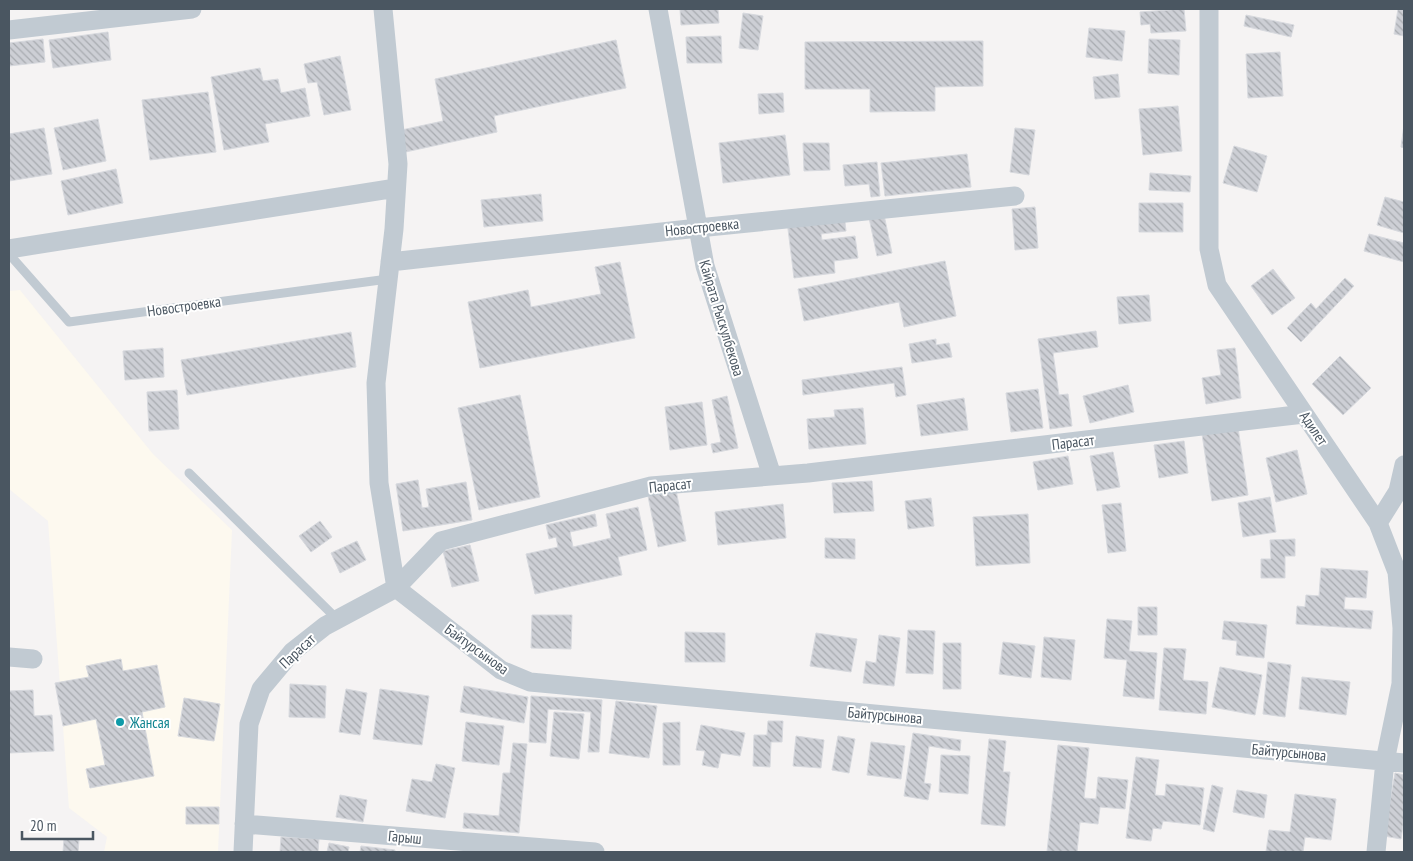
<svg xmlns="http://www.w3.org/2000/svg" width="1413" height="861" font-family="'PT Sans Narrow',sans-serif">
<defs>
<pattern id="building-back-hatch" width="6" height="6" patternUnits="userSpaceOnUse" patternTransform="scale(1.25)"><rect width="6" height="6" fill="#cdcfd5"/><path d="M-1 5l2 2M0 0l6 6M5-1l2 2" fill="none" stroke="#a8abb0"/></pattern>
</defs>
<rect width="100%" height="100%" fill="#f5f3f3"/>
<!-- commercial -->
<path fill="#fdf9ef" d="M20 290 153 454 232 530 218 852H104L107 837 69 808 48 521 9 489V291Z"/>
<!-- building -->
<path fill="url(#building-back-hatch)" stroke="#d7d9de" d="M680 9H718L719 23 681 25Z
M1184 9 1186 31 1151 33 1150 24 1141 25 1140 12Z
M1398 9H1404V36L1394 34Z
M743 13 763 16 758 50 739 48Z
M1246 15 1294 25 1291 37 1244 26Z
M1089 28 1125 31 1122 61 1086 57Z
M108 32 111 60 53 68 49 40Z
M721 36 722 63H687L686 37Z
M43 39 45 62 9 66V43Z
M1149 39 1180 40 1179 75 1148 73Z
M616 40 626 88 494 116 497 132 401 153 397 131 443 121 435 79Z
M983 41V86L935 87V111L870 112V89H805V42Z
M1280 52 1283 96 1248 98 1246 54Z
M340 56 351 110 324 115 317 82 308 83 304 64Z
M260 68 263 81 278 79 281 93 305 88 310 116 265 124 269 142 224 150 211 77Z
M1118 74 1120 97 1095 99 1093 77Z
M208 92 216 152 150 160 142 100Z
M783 93 784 112 759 114 758 94Z
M1178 106 1182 151 1143 155 1139 109Z
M98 119 106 161 63 170 54 128Z
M1404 125V148L1401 147Z
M44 128 52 174 9 181V134Z
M1015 128 1035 130 1029 175 1010 172Z
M785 135 790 175 723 183 719 143Z
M803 143H829L830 170 804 171Z
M1234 146 1267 156 1257 192 1223 183Z
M967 154 971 187 885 196 881 163Z
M877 162 880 196 871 197 869 184 845 186 843 165Z
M116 169 123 203 68 215 61 181Z
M1150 173 1191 176 1190 192 1149 190Z
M541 194 543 221 484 227 481 200Z
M1385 197 1404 202V233L1377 225Z
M1139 203H1183V232H1139Z
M1035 207 1038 248 1015 250 1012 209Z
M883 210 892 253 877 256 868 213Z
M844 214 846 231 821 234 822 240 855 236 858 258 834 261 835 273 794 278 787 221Z
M1369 234 1404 243V262L1364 251Z
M945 261 956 316 904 327 899 302 804 321 798 289Z
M620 262 635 338 480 368 468 302 528 290 531 307 601 294 595 267Z
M1273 269 1295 298 1272 315 1251 286Z
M1345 278 1354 286 1301 342 1287 328 1311 303 1316 309Z
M1149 295 1151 321 1119 324 1117 297Z
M1096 331 1098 347 1053 353 1059 395 1068 394 1072 426 1050 429 1038 339Z
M351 332 356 367 187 395 181 360Z
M936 339V345L949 343 952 357 912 363 909 344Z
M163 348 164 377 125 380 123 351Z
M1235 348 1241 398 1206 404 1202 378 1221 375 1217 350Z
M1340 356 1371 388 1343 415 1312 384Z
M902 367 906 395 896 397 894 383 803 395 802 380Z
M1128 385 1134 412 1090 423 1083 396Z
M1038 389 1043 428 1011 432 1006 393Z
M177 390 179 429 149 431 147 392Z
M520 395 540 497 479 510 458 408Z
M727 396 738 448 713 453 711 444 721 442 712 400Z
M964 398 968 430 921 436 917 405Z
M702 402 707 445 670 450 665 407Z
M863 408 866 444 809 449 807 419 835 417 834 410Z
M1238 428 1248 495 1212 501 1202 434Z
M1184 441 1188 473 1159 478 1154 445Z
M1297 450 1307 494 1276 502 1266 458Z
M1113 452 1120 487 1097 491 1090 456Z
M1068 456 1073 484 1038 490 1033 462Z
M418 480 422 508 429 507 426 489 466 482 472 520 403 531 396 484Z
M872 481 874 511 834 513 832 483Z
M675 485 686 541 658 547 647 491Z
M1270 497 1276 532 1243 537 1238 503Z
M931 498 934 526 908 529 905 501Z
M1121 503 1126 551 1108 553 1102 505Z
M783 504 786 538 718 545 715 512Z
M638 507 647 550 618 557 622 575 535 594 526 554 558 547 556 537 549 539 546 525 595 514 597 526 570 532 573 547 611 538 606 514Z
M1028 514 1030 563 976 566 973 517Z
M320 521 332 537 311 552 299 536Z
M825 538 855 539V559L825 558Z
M1295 539V556H1285V578H1261V559H1271L1270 540Z
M357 541 366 560 340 573 331 553Z
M470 545 479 581 452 587 443 551Z
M1321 568 1368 571 1366 598 1345 597 1344 609 1373 611 1371 629 1296 624 1297 606 1305 607 1306 595 1319 596Z
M1138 607H1157V635H1138Z
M532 615H572L571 649 531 648Z
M1107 619 1132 621 1129 651 1157 653 1154 699 1123 696 1127 660 1104 658Z
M1224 621 1267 625 1264 658 1236 655 1237 641 1222 639Z
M908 630 935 631 933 674 906 673Z
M685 632 725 633V662H685Z
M816 633 857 639 851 672 810 666Z
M879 635 900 638 894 686 863 683 866 661 876 663Z
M1044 637 1075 640 1071 680 1041 677Z
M1003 642 1035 646 1031 678 999 674Z
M943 643H961V689H943Z
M1164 648 1186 649 1183 680 1208 682 1206 714 1159 710Z
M121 659 123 671 157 665 165 707 142 712 154 776 90 788 86 769 105 765 96 719 63 726 55 683 89 677 86 666Z
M1268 662 1291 665 1285 717 1263 714Z
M1220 667 1262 675 1255 715 1212 707Z
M1302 677 1350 682 1346 715 1299 709Z
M290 684 326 686 325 718 289 717Z
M464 686 528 697 524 723 460 712Z
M346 689 367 693 360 735 339 732Z
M380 689 429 696 422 745 373 739Z
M33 690 34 716 52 715 54 751 9 753V691Z
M531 696 602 700 599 752H588L591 712 548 709 546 743 529 742Z
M184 698 220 704 214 741 178 736Z
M616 701 657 706 649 758 609 753Z
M554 712 584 714 579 759 550 756Z
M768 721H783L782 742H771L770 767 753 766 754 735H767Z
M466 722 504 726 499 765 462 761Z
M680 722V765H663V723Z
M701 725 745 733 740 756 721 753 718 768 702 765 705 751 696 750Z
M913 733 961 740 960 751 929 746 924 783 931 784 928 800 904 796Z
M796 736 824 740 821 768 793 766Z
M838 736 855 739 849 773 832 770Z
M989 739 1006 741 1003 772H1010L1005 826 981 824Z
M871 742 905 746 901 779 867 775Z
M513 743 527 744 519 833 463 828 464 813 499 816 503 773H510Z
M1058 745 1089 748 1084 798 1096 799 1098 777 1128 780 1125 809 1100 807 1098 824 1080 822 1077 852H1047Z
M941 755 970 756 968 794 939 792Z
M1136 757 1159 760 1155 795 1165 796 1166 784 1204 788 1200 825 1163 821 1161 829 1153 828 1151 841 1126 838Z
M436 764 455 768 445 818 406 811 412 779 432 782Z
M1395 773 1404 775V818L1401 839 1384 836Z
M1212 785 1223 788 1214 832 1203 829Z
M1237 790 1267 795 1264 818 1233 812Z
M1295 794 1336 799 1331 840 1305 837 1303 852H1266L1269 830 1290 832Z
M340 795 367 800 363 822 336 817Z
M186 807H219V824H186Z
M281 837 319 839 318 852H280Z
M64 839 79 840 78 852H63Z
M329 843 349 847 348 852H327Z
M361 846 395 850V852H360Z"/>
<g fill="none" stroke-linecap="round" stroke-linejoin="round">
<!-- service -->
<path stroke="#c1cad2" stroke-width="9" d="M9 254 69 322 388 279
M189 473 337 619"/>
<!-- minor -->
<path stroke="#c1cad2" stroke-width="19" d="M383 9 398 164 394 229 376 383 379 483 396 588
M658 9 705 266 772 476
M1209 9V249L1217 285 1378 523 1397 572 1402 628 1401 684 1385 761 1376 852
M9 30 192 9
M9 249 396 188
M390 262 698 228 1015 196
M1378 523 1398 491 1404 465
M396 588 501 670 530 682 1404 763
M9 657 33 659
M244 824 595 852
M243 852 249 724 261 689 292 652 325 626 396 588 441 541 651 486 808 473 1304 414"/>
</g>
<!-- markers -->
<circle fill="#0f9aa8" stroke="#fff" stroke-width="2" cx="120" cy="722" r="5"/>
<g text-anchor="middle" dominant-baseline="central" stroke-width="4" stroke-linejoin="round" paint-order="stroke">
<!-- street labels -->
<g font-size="15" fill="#4a5661" stroke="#fff">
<text transform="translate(702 227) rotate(-6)">Новостроевка</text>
<text transform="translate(184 306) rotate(-8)">Новостроевка</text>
<text transform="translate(722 318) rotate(73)">Кайрата Рыскулбекова</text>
<text transform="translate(1314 428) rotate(56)">Адилет</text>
<text transform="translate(1073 442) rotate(-7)">Парасат</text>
<text transform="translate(670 485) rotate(-6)">Парасат</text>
<text transform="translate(477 649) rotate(36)">Байтурсынова</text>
<text transform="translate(297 651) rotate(-43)">Парасат</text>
<text transform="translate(885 715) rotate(5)">Байтурсынова</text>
<text transform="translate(1289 752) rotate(5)">Байтурсынова</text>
<text transform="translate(405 837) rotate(5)">Гарыш</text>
</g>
<!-- culture labels -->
<g font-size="15" fill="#0d838f" stroke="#fff" text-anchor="start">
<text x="130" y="722">Жансая</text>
</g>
</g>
<!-- border -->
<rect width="1413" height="861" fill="none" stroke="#4a5661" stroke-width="20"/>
<!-- scale -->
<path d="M22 831v8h71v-8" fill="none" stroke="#4a5661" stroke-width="2.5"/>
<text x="30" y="831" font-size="15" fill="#4a5661" stroke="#ffffff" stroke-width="4" paint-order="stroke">20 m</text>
</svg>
